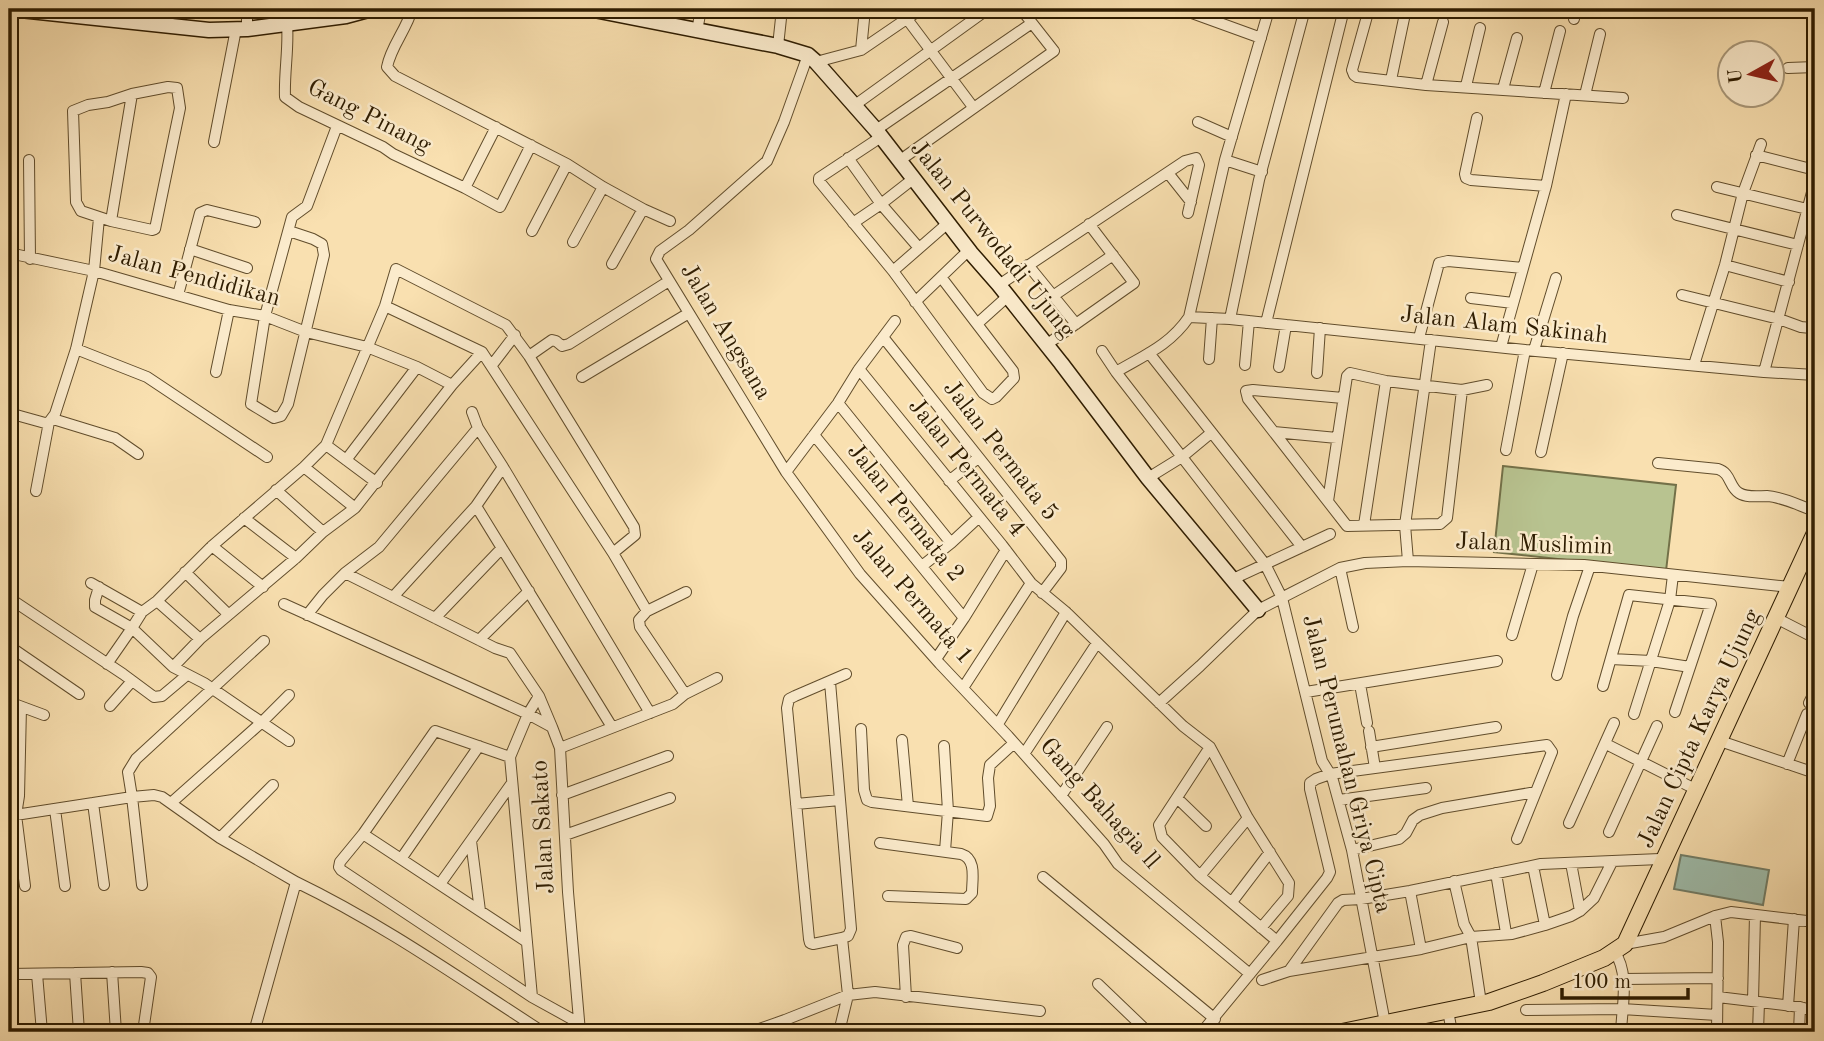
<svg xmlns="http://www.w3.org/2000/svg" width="1824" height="1041" font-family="'Old Standard TT',serif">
<rect width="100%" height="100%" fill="#f9e0b0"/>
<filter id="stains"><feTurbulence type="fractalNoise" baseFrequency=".00286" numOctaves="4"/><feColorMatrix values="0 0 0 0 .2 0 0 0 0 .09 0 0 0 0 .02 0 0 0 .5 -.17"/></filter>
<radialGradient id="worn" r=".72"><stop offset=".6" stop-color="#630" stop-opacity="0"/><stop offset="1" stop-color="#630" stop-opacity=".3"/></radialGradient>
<!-- green -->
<path fill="#b8c390" stroke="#737048" stroke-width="2" d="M1503 466 1676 485 1666 571 1494 552Z"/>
<!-- water -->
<path fill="#9ebdac" stroke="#717d67" stroke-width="2" d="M1681 855 1769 870 1763 905 1674 889Z"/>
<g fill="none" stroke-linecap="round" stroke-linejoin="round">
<defs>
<path id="street" d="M412 9C407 29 391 46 387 67L395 76 567 164 603 187 643 209 612 264
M1181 9 1261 38
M1369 9 1352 70 1354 75 1357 77 1426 85 1623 98
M907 19 973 107
M1574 19 1575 9
M287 23C289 48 284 72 285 97L299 107 383 147 393 154 465 188 500 207 531 145
M168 25 169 9
M247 29V9
M697 31 701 9
M778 46 782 9
M861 50 865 9
M808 55 784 122 767 161 689 230 660 251 656 259 786 472 860 574 940 664 1008 736 1104 844 1118 864 1250 974
M816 62 861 50 921 9
M1788 68 1815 67
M1391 80 1406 9
M1426 85 1443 22
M1466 86 1480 28
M168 87 177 88 180 108 155 229 152 230 111 221 81 211 76 202 73 111 88 105 108 102 132 94Z
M1503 89 1517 38
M1544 93 1560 31
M1585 95 1600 34
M855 105 988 9
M1477 118 1465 174 1466 178 1471 180 1546 186
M1198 122 1232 137
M876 130 1032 23
M881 137 819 178V181L893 271 983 393 992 399 996 397 1014 378 1013 371 941 277
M214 142 236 29
M1756 155 1815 170
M848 158 881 204 919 248
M29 160 30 259
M1225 160 1262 172
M899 161 1054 51 1021 9
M1168 173 1191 202
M1717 187 1807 209
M465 188 496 127
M643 209 670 221
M1677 215 1798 245
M111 221 132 94
M853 223 881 204 913 179
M289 231 313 239 322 244 324 255 288 404 281 416 274 418 251 404 265 316 292 217 307 206 337 126
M532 231 567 164
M573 242 603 187
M190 249 247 268
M9 253 94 271 229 310 265 316 306 332 367 347 417 367 452 385
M1028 265 1076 324
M1725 265 1789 282
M893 271 948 223
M999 285 1185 161 1196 158 1199 165 1188 213
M178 295 200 213 207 210 255 222
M1682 295 1779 319 1801 327 1811 328 1815 326
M1053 296 1113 255
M1471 298 1513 303
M915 302 969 250
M385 306 482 352 613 553 647 611 639 620 640 627 685 694
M1189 317 1230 319 1525 350 1764 372 1815 375
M1230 319 1259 180 1305 9
M978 323 1008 296
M1266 323 1344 9
M883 337 1061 561V568L1042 593
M1419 338 1439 263 1448 261 1523 268
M1046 345 1134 283 1089 224
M1501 347 1546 186 1566 94
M76 349 147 377 267 457
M1534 350 1556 278
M1102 351 1116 372 1265 564 1282 598 1322 761 1332 777 1352 850 1385 1023
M1149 353 1302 547
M529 356 552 340 556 341 562 346 569 344 669 281
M1209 359 1212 318
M492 365 515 335
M1245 365 1249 321
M1694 365 1725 265 1743 193 1761 144
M1279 367 1286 325
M859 369 1002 545 1031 583 1066 612 1183 726 1210 747 1248 818 1289 883 1288 896 1261 928
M216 372 229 310
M1116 372C1145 355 1170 345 1189 317L1225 160 1268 13
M1764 372 1815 181
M1317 373 1320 328
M582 377 689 313
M1343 398 1253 390 1246 391 1248 399 1347 526 1440 524 1447 518 1462 390
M838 403 951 543
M472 412 478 428 503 467 650 713
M9 413 45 423 49 422 55 414 76 349 94 271 99 218
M53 419 115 438 138 454
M1274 432 1337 438
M814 435 964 618
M326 445 377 483
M1506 450 1525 350
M1541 452 1563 353
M346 460 417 367
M1658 463 1718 469C1731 473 1729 487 1739 493 1747 498 1759 496 1767 496 1783 497 1800 506 1815 511
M786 472 838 403 859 369 895 321
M1148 478 1182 457 1211 433
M949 481 978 458
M276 490 323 532
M36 491 49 422
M1328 501 1347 376 1350 373 1386 381 1462 390 1487 385
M476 506 612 727
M355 508 452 385 482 352
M244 518 296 558
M1364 525 1386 381
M212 546 263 587
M1408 561 1405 525 1431 340
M922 566 951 543 979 517
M1340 568 1353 627
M185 572 228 614
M345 573 495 648 510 653 539 696 552 727
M1233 579 1330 534
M91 583 142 612
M99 587 95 600V607L132 628 107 664
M393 597 476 506 503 467
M9 598 123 674 154 697 162 696 187 675
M157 601 200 639
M284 604 528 714 552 727 560 748
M647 611 686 592
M307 615 323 595 345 573 379 547 478 428
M435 618 502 548
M1776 618 1815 638
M9 622 15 602
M1512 635 1533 564
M479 640 529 591
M9 646 79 694
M936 659 964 618 1006 550
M1611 659 1651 661 1690 667
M173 667 200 639 296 558 323 532 355 508 304 467
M1557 675 1573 616 1590 566
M830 682 851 929 848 936 842 938 848 995 839 1032
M1360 684 1367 723
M1603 686 1629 595 1711 604 1675 712
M963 688 1031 583
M1306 692 1497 661
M9 702 44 715
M1159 703 1200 666 1258 610 1340 568 1365 563 1408 561 1584 565 1790 587
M1809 703 1815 691
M110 706 132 681
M21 707 19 796 16 815 25 886
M1634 714 1670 600 1673 575
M998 724 1066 612
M861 729 864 790 867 800 872 802 987 816 990 806 988 778 990 765 1014 743
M1369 731 1375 768
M902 740 908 806
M289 741 204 683 173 667 132 628 142 612 157 601 212 546 304 467 326 445 385 306 396 269 506 325 529 356 634 527 635 535 613 553
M1720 741 1815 773
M1606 744 1697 790
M944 746 948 811 945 851
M1371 747 1496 727
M1024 754 1097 643
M510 757 435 731 363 834 340 862 339 867 341 870 532 997 579 1023
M1787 764 1807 714
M562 795 668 756
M1061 796 1107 727
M1177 798 1206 826
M1339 800 1426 788
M93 803 104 885
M171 803 262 722 289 695
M796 804 840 800
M55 809 65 886
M9 816 132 797 142 885
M1569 823 1614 723
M1609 832 1657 726
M363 834 527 942
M565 835 670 798
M220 838 273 785
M471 841 480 911
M880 843 961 854C977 859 972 879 972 893L966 899 888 896
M1352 850 1399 839 1406 833 1413 820 1420 815 1442 808 1536 792
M401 859 479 746
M1571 863 1580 911
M1533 866 1545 925
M1496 873 1506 933
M1200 876 1248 818
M1043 877 1215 1019
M1454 881 1464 924 1471 937 1481 1003
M296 882C383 924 462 980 543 1032
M440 884 512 783
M1410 891 1421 949
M1232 902 1270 852
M1715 916 1718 942 1717 1032
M842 938 813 944 810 943 809 939 787 708 789 699 795 696 846 674
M1277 941 1327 878 1330 872 1310 789V783L1316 779 1330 774 1547 745 1552 752 1517 839
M1625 944 1664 937 1715 916 1731 912 1815 922
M1614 951C1630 973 1622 1007 1621 1032
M1289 971 1421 949 1471 937 1512 934 1545 925 1571 916 1580 911 1594 898 1612 862
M112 972 116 1032
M75 973 79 1032
M9 974 141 972 148 973 151 977 143 1032
M37 974 42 1032
M1623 979 1718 978
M1262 980 1289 971 1338 903 1343 900 1361 899 1410 891 1541 864 1660 859
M1098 984 1148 1032
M532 997 510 757 528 714 539 696
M906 997 903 945 906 937 911 936 957 948
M1718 997 1800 1007 1815 1011
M1753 1001 1755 915
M1788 1006 1794 919
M1526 1010 1622 1009 1717 1015
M1448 1011 1452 1032
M254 1032 296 882 220 838 162 797 154 795 132 797 128 772 136 759 264 641
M580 1032 568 892 560 748 673 704 685 694 717 678
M751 1032 785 1020
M782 1032 785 1020 848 995 875 992 1040 1011
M1202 1032 1277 941 1200 876 1162 837 1159 825 1210 747
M1758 1032 1759 1002
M1799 1032 1800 1007"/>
<path id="secondary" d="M11 9 209 30 247 29 346 16 372 9
M589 9 778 46 808 55 816 62 876 130 971 253 999 285 1061 363 1148 478 1258 610"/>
<path id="primary" d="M1342 1032 1489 1002 1543 983 1604 958 1625 944 1815 533"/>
</defs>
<!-- street casing -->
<use href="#street" stroke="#614d2c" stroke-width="12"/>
<!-- secondary casing -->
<use href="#secondary" stroke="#2e1c00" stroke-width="17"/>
<!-- primary casing -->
<use href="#primary" stroke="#2e1c00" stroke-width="18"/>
<!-- street -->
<use href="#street" stroke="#fbebcc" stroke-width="10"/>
<!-- secondary -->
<use href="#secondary" stroke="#fbebcc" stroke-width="14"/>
<!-- primary -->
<use href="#primary" stroke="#f9e0b0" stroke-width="16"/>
</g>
<g text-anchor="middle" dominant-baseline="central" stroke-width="5" stroke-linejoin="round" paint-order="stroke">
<!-- street labels -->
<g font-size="24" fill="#2e1c00" stroke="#fbebcc">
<text transform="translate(369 117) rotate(27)">Gang Pinang</text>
<text transform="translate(992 240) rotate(51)">Jalan Purwodadi Ujung</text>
<text transform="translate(194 277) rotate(15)">Jalan Pendidikan</text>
<text transform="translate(1504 326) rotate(6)">Jalan Alam Sakinah</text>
<text transform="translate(725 332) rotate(59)">Jalan Angsana</text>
<text transform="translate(1000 451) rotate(52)">Jalan Permata 5</text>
<text transform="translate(966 468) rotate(51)">Jalan Permata 4</text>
<text transform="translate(905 513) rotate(51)">Jalan Permata 2</text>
<text transform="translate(1534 545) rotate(2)">Jalan Muslimin</text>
<text transform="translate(912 597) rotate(49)">Jalan Permata 1</text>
<text transform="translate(1700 729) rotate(-65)">Jalan Cipta Karya Ujung</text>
<text transform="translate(1346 764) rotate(76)">Jalan Perumahan Griya Cipta</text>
<text transform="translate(1099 804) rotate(48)">Gang Bahagia ll</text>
<text transform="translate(544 827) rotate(-93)">Jalan Sakato</text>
</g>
</g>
<!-- margin -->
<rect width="1824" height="1041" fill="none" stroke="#f9e0b0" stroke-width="35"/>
<rect x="10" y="10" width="1803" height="1020" fill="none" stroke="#2e1c00" stroke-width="3.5"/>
<rect x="18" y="18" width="1789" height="1006" fill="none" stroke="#2e1c00" stroke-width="2"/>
<!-- north arrow -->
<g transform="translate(1751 74) rotate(262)"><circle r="33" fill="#fbebcc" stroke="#a9987a" stroke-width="2"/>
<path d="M0-5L12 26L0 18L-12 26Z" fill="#8f2418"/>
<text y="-10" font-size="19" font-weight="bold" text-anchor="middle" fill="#2e1c00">U</text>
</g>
<!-- scale -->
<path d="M1562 988v10h126v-10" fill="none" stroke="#2e1c00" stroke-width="3.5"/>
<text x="1572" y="988" font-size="21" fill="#2e1c00" stroke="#fbebcc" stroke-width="5" paint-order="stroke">100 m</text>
<rect width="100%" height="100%" filter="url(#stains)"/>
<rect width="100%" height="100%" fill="url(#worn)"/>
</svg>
